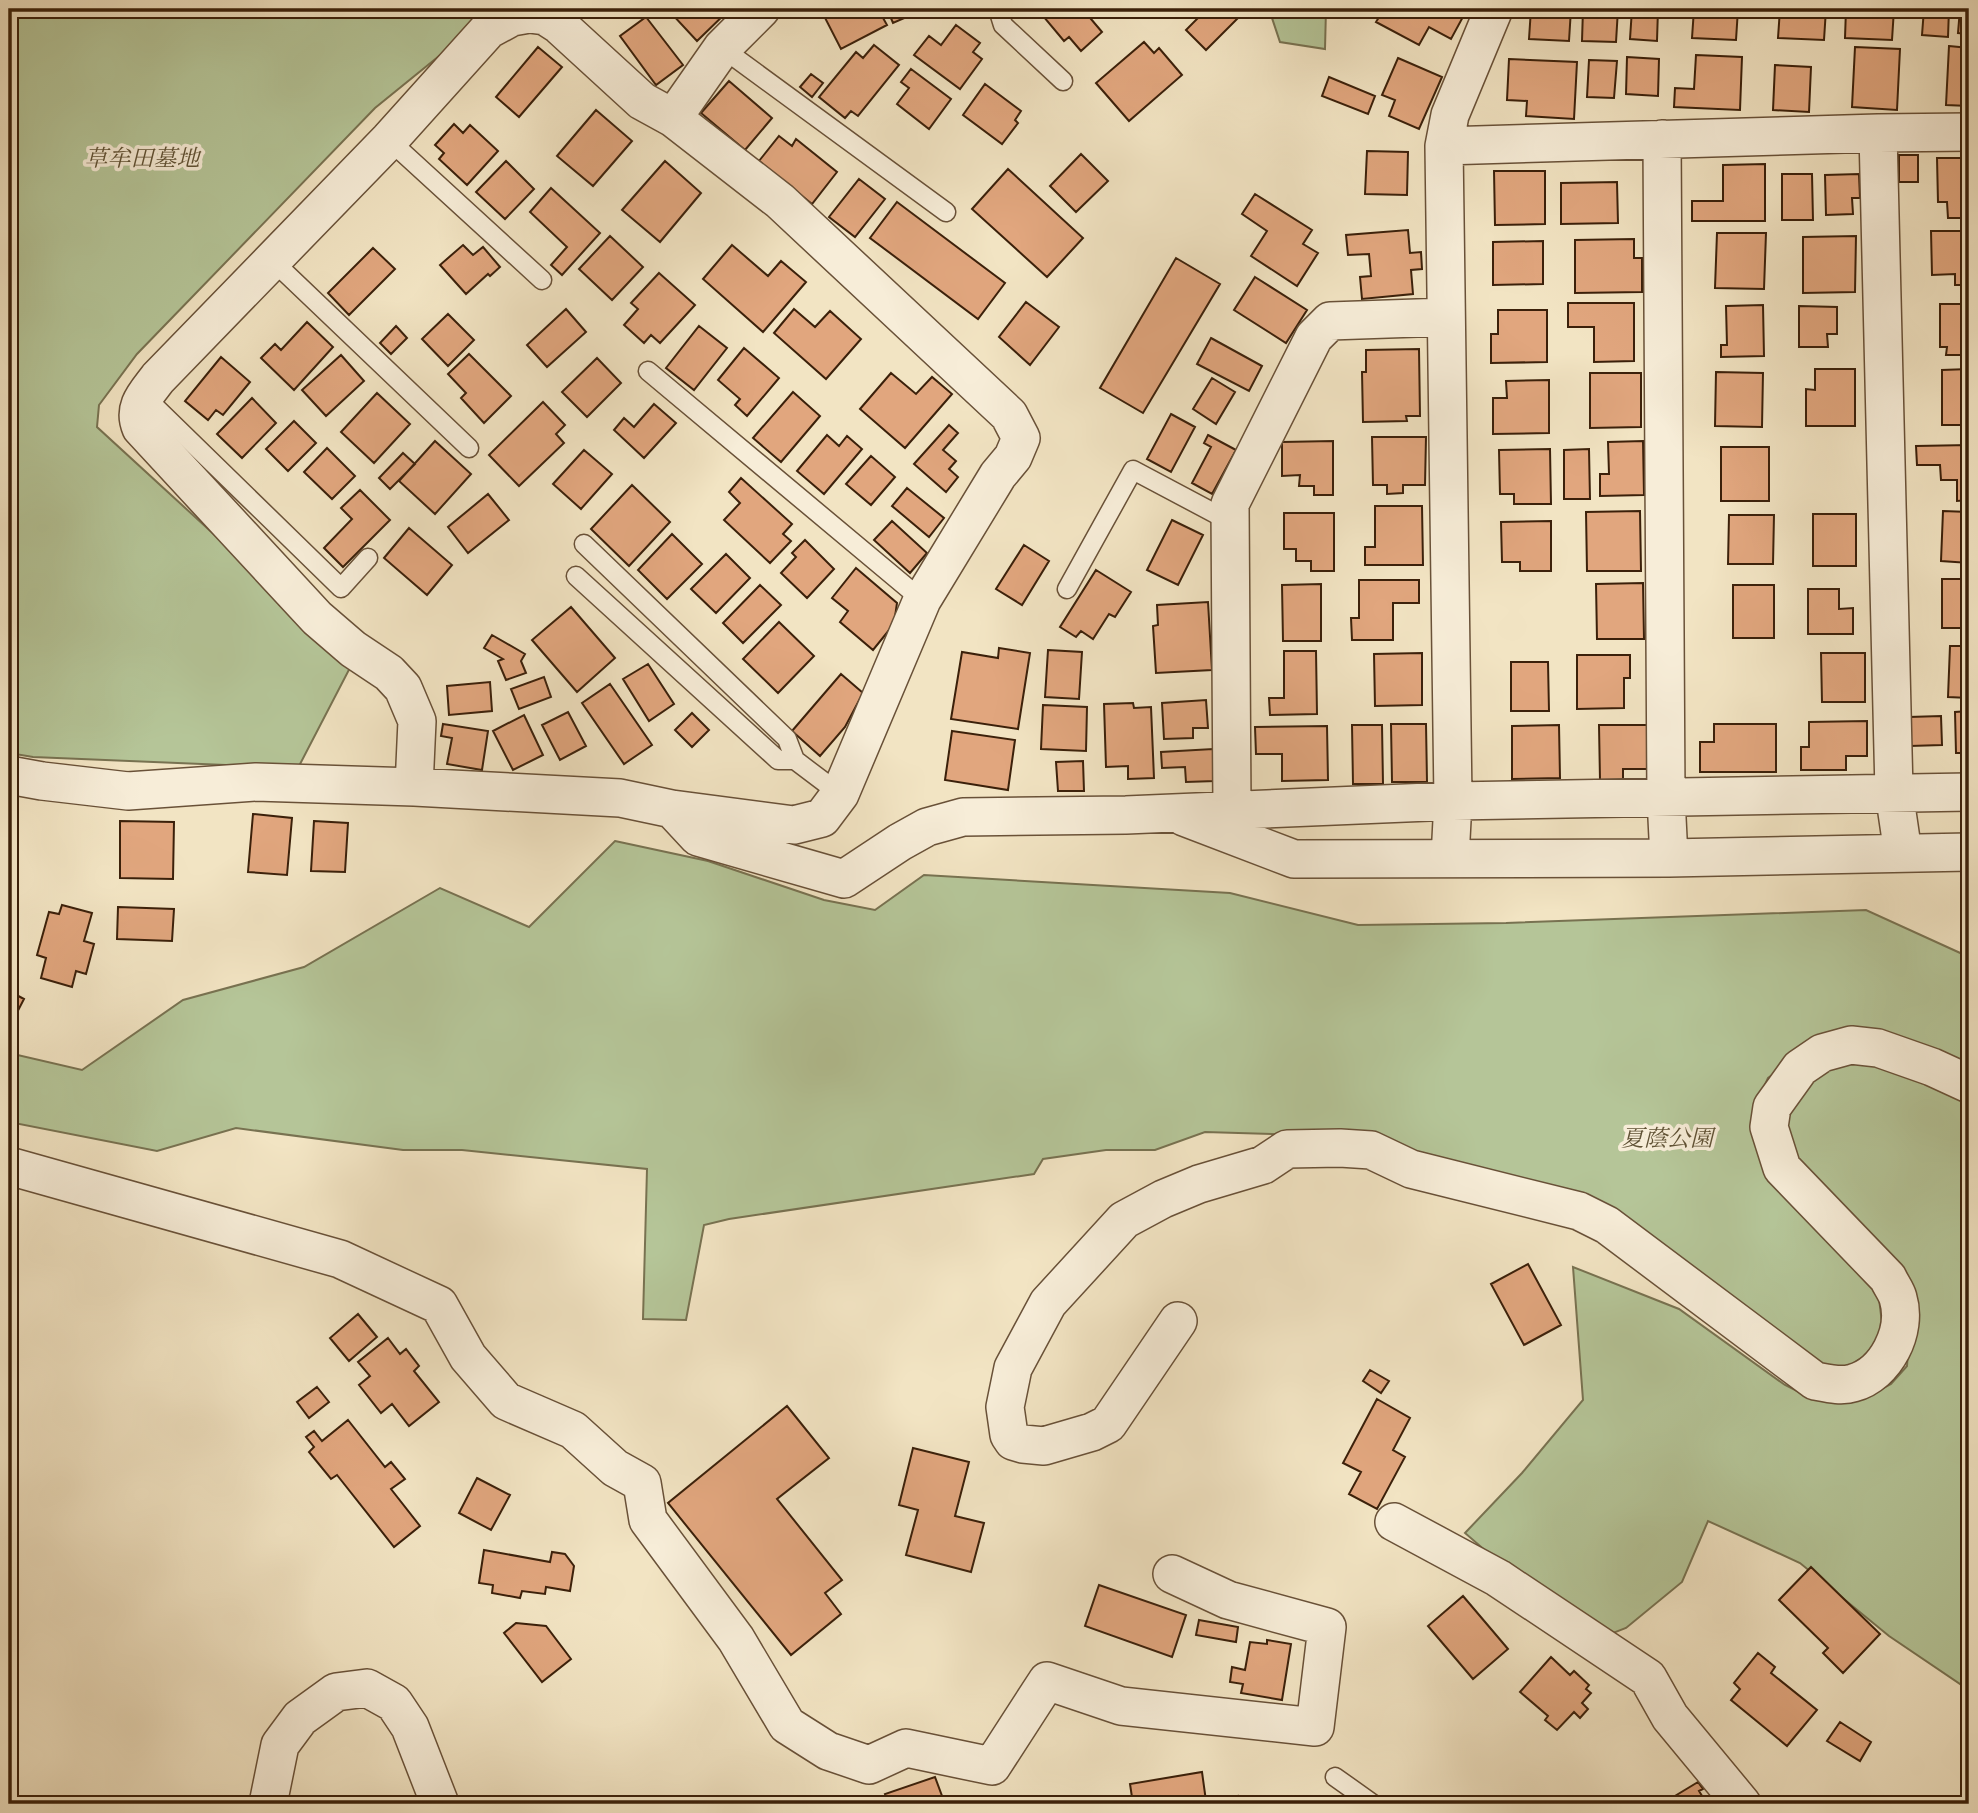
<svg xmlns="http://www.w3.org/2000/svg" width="1978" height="1813" font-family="'IM FELL Double Pica','Noto Serif JP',serif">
<rect width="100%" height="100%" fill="#f2e4c3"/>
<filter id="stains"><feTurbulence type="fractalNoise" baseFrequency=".00286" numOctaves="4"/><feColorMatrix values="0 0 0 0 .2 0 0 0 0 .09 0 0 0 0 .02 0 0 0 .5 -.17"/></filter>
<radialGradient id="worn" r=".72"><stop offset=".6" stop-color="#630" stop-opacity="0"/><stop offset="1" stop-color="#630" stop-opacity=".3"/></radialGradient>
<!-- green -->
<path fill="#b5c598" stroke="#787251" stroke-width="2" d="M9 9H497L375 108 137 354 99 405 97 427 353 662 298 768 33 757 9 753Z
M1269 9H1326L1325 49 1280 42Z
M615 841 708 861 824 900 875 910 924 875 1230 893 1358 925 1506 923 1866 910 1969 957V1063L1886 1032H1834L1768 1078 1756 1105 1878 1290 1883 1332 1866 1355 1841 1371 1816 1366 1738 1304 1448 1166 1378 1137 1205 1132 1155 1150H1106L1043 1159 1034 1174 729 1219 704 1225 686 1320 643 1319 647 1169 462 1150H403L236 1128 157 1151 9 1122V1053L82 1070 183 1000 304 967 440 888 529 927Z
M1852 1059 1877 1065 1969 1101V1690L1889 1636 1800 1563 1708 1521 1682 1582 1626 1628 1608 1635 1524 1584 1465 1533 1522 1473 1583 1400 1573 1267 1679 1309 1785 1385 1813 1399 1865 1398 1891 1384 1907 1366 1912 1295 1802 1168 1788 1132 1787 1113 1798 1095 1830 1066Z"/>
<!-- building -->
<path fill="#e1a67e" stroke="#3b200a" stroke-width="2" d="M674 9H730L697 41 670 12Z
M828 9H878L887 25 841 49 822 12Z
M887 9H925L893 23Z
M1046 9H1102L1091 19 1102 32 1081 51 1069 37 1064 41 1043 16 1048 12Z
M1197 9H1247L1206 50 1186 30 1200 16 1195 10Z
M1384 9H1452L1464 15 1451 39 1429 27 1419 45 1376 22Z
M1531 9H1571L1569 41 1529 39Z
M1583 9H1618L1616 42 1582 41Z
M1632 9H1658L1657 41 1630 39Z
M1694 9H1738L1736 40 1692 38Z
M1780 9H1826L1824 40 1778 38Z
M1846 9H1894L1892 40 1845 38Z
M1924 9H1949L1948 37 1922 35Z
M1960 9H1969V34L1958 33Z
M646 17 683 65 656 85 620 36Z
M956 25 980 43 973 52 982 59 960 89 914 55 929 36 941 45Z
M1144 42 1154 53 1159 48 1182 75 1129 121 1096 83Z
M874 45 899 65 858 116 851 111 845 118 819 97 856 52 863 58Z
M1949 46 1969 48V106L1946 105Z
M538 47 562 67 519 117 496 97Z
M1855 47 1900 49 1897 110 1852 107Z
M1696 55 1742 57 1740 110 1674 107 1675 88 1694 89Z
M1627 57 1659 59 1658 96 1626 94Z
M1398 58 1442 77 1419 129 1389 116 1395 100 1382 95Z
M1509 59 1577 62 1574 119 1526 116 1527 101 1507 100Z
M1589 60 1617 61 1614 98 1587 97Z
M1775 65 1811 67 1809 112 1773 110Z
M911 69 951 99 929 129 897 104 909 88 901 82Z
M811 74 823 83 812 97 800 87Z
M1329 77 1375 96 1368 114 1322 96Z
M729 81 772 118 745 150 701 113Z
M985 84 1021 111 1015 120 1018 123 1002 144 963 115Z
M596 110 632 141 593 186 557 156Z
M454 124 463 133 470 125 498 151 467 185 439 159 444 153 435 145Z
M779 136 792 146 796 139 837 172 812 204 759 161Z
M1367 151 1408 152 1407 195 1365 194Z
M1081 154 1108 181 1076 212 1050 186Z
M1899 155H1918V182H1899Z
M1937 158H1969V218H1948L1947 202H1938Z
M506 161 534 189 505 219 476 192Z
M665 161 701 193 660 242 622 210Z
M1765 164V221H1692V201H1723V165Z
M1008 169 1083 238 1047 277 972 209Z
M1494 171H1545V224L1495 225Z
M1782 174H1812L1813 220H1782Z
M1859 174 1860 198H1852L1853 214 1826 215 1825 175Z
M859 179 885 199 855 237 829 217Z
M1617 182 1618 223 1561 224V183Z
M551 188 600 233 562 275 551 265 567 247 530 212Z
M1255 194 1312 230 1303 244 1318 253 1297 286 1251 256 1267 231 1242 214Z
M897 202 1005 283 978 319 870 238Z
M1408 230 1410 253 1421 252 1422 269 1411 270 1413 294 1362 299 1360 277 1371 276 1369 254 1348 255 1346 235Z
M1931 231H1969V285H1955V274L1932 275Z
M1717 233H1766L1764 289 1715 288Z
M610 236 643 267 612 300 579 269Z
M1856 236 1855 292 1803 293V237Z
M1634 239V258H1642V292L1575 293V240Z
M1543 241V284L1493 285V242Z
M463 245 473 255 483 247 500 267 490 276 488 274 466 294 440 265Z
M732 245 768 276 781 261 806 282 763 332 703 279Z
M373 248 395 269 349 315 328 293Z
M1176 258 1220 284 1143 413 1100 388Z
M659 273 695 305 660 343 651 335 644 343 624 325 638 309 631 303Z
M1255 277 1307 310 1286 343 1234 310Z
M1026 302 1059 327 1030 365 999 337Z
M1568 303H1634V361L1594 362V327H1568Z
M1940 304H1969V355H1946L1947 347H1940Z
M1763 305 1764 356 1721 357V345H1727L1726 306Z
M1799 306 1837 307V334H1827L1828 347H1799Z
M566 309 586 332 547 367 527 345Z
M794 309 815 327 830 311 861 339 826 379 774 333Z
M1498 310H1547V362L1491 363V334H1498Z
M448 314 474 340 448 366 422 339Z
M307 322 333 347 294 390 261 358 275 344 281 350Z
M396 326 407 338 391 354 380 343Z
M699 326 727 348 694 390 666 368Z
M1211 338 1262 366 1249 391 1197 364Z
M744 348 779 378 747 416 735 405 740 399 718 380Z
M1419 349 1420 416H1406L1407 421 1363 422 1362 372H1366V350Z
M469 354 511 396 484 423 461 398 466 393 448 374Z
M341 355 364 381 326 416 302 390Z
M221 357 250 382 223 415 216 410 208 420 185 401Z
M597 358 621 383 587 417 562 392Z
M1815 369H1855V426H1806V389L1815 390Z
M1969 369V425H1942V370Z
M1716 372 1763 373 1762 427 1715 426Z
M891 373 916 394 932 377 952 394 905 448 860 409Z
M1590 373H1641V427L1590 428Z
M1212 378 1235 392 1216 424 1193 409Z
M1549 380V433L1493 434V398H1507L1506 381Z
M793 392 820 416 781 462 753 438Z
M377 393 410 424 374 463 341 432Z
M252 398 276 423 242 458 217 434Z
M543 402 565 425 556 434 564 443 519 486 489 455Z
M654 404 676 423 644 458 614 430 624 418 634 427Z
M1171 414 1195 427 1171 472 1147 459Z
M294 421 316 443 288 471 266 449Z
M949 425 958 433 943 450 956 461 949 469 958 477 946 492 914 464Z
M827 435 839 446 847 436 862 449 824 494 797 471Z
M1208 435 1236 450 1212 494 1192 483 1211 447 1204 443Z
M1372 437H1426L1425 485H1403V493L1387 494V485H1373Z
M435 441 471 474 435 514 399 481Z
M1333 441V495H1314V486H1299L1300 475 1282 476V442Z
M1643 441 1644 495 1600 496V474H1609L1608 442Z
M1969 445V500L1957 501V480H1941L1940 465H1917L1916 446Z
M1721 447H1769V501H1721Z
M327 448 355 476 332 499 304 472Z
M1550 449 1551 504H1514V494H1500L1499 450Z
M1589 449 1590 499H1564V450Z
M584 450 612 474 581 509 553 484Z
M403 453 415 464 390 489 379 478Z
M871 456 895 477 871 505 846 484Z
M741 478 792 524 783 534 791 541 770 563 724 520 740 503 729 492Z
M632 485 670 522 629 566 591 529Z
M907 488 944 518 929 537 892 506Z
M360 490 390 520 343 567 324 548 352 519 341 508Z
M488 494 509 520 468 553 448 527Z
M1375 506H1422L1423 565H1365V547H1375Z
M1640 511 1641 571H1587L1586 512Z
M1943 511 1969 512V563L1941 561Z
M1284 513H1334V571H1311V561H1296V549H1284Z
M1813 514H1856V566H1813Z
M1729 515H1774L1773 564H1728Z
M1172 520 1203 535 1178 585 1147 570Z
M892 521 927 553 910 573 874 540Z
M1551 521V571H1520V562H1502L1501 522Z
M409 528 452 565 427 595 384 558Z
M672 534 702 564 667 599 638 570Z
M805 540 834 569 807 598 781 573 796 557 792 553Z
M1024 545 1049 561 1022 605 996 589Z
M726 554 750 578 716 613 691 589Z
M856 568 897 603 894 624 873 650 840 622 848 611 832 598Z
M1096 570 1131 592 1115 617 1109 614 1093 639 1081 631 1076 637 1060 627Z
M1942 579H1969V628H1942Z
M1359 580H1419V603H1393V640H1352L1351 618H1359Z
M1643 583 1644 639H1597L1596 584Z
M1321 584V641H1283L1282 585Z
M760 585 781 605 743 643 723 623Z
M1733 585H1774V638H1733Z
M1808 589H1839V609L1853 608V634H1808Z
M1208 602 1212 670 1156 673 1153 626 1158 625 1157 605Z
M571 607 615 658 577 692 532 640Z
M779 622 814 656 778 693 743 659Z
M492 635 525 654 521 661 526 673 506 680 498 661 503 659 484 648Z
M1950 646H1969V698L1948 697Z
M999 648 1030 653 1018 729 951 719 962 652 998 658Z
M1048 650 1082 652 1079 699 1045 697Z
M1284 651H1316L1317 714 1270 715 1269 698H1284Z
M1422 653V705L1375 706 1374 654Z
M1821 653H1865V702H1822Z
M1577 655H1630V678H1624V708L1577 709Z
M1511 662H1548L1549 711H1511Z
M648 664 674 704 649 721 623 679Z
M841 674 863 693 845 727 820 756 792 731Z
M544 677 551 697 519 709 511 689Z
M490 682 492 711 449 715 447 686Z
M610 684 652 745 624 764 582 703Z
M1206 700 1208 728H1193V738L1164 739 1162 703Z
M1133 703 1134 708 1151 707 1154 778 1128 779V766L1106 767 1104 704Z
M1043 705 1087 707 1086 751 1041 749Z
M1969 711V753H1956L1955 712Z
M568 712 586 746 560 760 542 725Z
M692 713 709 730 692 747 675 730Z
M524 715 543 755 513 770 493 731Z
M1941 716 1942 745 1910 746 1909 717Z
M1867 721V756H1846V770H1801V747H1809V722Z
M443 724 488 731 482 770 447 764 452 738 441 736Z
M1391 724H1426L1427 782H1392Z
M1714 724H1776V772H1700V742H1714Z
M1352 725H1382L1383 784H1353Z
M1559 725 1560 778 1512 779V726Z
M1599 725H1650L1651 769H1623V780H1600Z
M1327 726 1328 780 1282 781V754H1256L1255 727Z
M952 731 1015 740 1008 790 945 780Z
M1213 749 1215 781 1186 782 1185 767 1162 768 1161 752Z
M1083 761 1084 791H1058L1056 762Z
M253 814 292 818 287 875 248 872Z
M120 821 174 822 173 879 120 878Z
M314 821 348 823 345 872 311 871Z
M62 905 92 913 84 941 94 944 86 974 76 971 72 987 41 978 46 958 37 955 49 912 59 914Z
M118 907 174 909 172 941 117 939Z
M9 991 24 999 9 1028Z
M1528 1264 1561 1325 1524 1345 1491 1284Z
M358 1314 377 1337 349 1361 330 1338Z
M388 1338 400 1354 406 1349 419 1366 414 1371 439 1402 409 1426 392 1404 381 1413 359 1385 370 1376 358 1362Z
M1370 1370 1389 1381 1381 1393 1363 1381Z
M317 1387 329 1402 309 1418 297 1402Z
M1377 1399 1410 1418 1393 1450 1405 1457 1377 1509 1349 1494 1361 1472 1343 1463Z
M787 1406 829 1458 777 1499 842 1580 825 1593 841 1614 791 1655 668 1503Z
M348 1420 385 1467 391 1462 405 1479 391 1489 420 1526 394 1547 337 1475 331 1479 309 1452 314 1447 306 1437 314 1431 322 1441Z
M913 1448 969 1462 955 1516 984 1523 971 1572 906 1555 918 1510 899 1505Z
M477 1478 510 1495 491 1530 459 1513Z
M484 1550 550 1562 552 1552 565 1554 574 1566 570 1591 546 1587 545 1594 522 1591 520 1598 492 1593 493 1585 479 1583Z
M1811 1567 1880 1634 1843 1673 1823 1653 1828 1648 1779 1600Z
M1099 1585 1186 1615 1172 1657 1085 1626Z
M1463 1596 1508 1649 1473 1679 1428 1626Z
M1199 1620 1238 1627 1236 1642 1196 1635Z
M516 1623 546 1626 571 1659 542 1682 504 1633Z
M1267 1640 1291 1644 1282 1700 1241 1693 1243 1684 1230 1682 1232 1667 1245 1670 1250 1642 1267 1644Z
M1758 1653 1775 1667 1771 1673 1817 1710 1787 1746 1731 1700 1740 1689 1734 1683Z
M1551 1657 1570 1675 1574 1671 1589 1685 1586 1689 1591 1693 1582 1703 1588 1709 1580 1718 1574 1712 1557 1730 1545 1720 1548 1716 1520 1692Z
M1840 1722 1871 1742 1860 1761 1827 1741Z
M1202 1772 1206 1801 1238 1796 1239 1804H1133L1130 1784Z
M935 1777 945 1804H889L885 1794Z
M1698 1782 1703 1789 1699 1791 1707 1804H1674L1670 1799Z"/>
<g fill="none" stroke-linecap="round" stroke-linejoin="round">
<defs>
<path id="service" d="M998 9 1003 25 1063 81
M722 48 946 212
M389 140 542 280
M273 261 469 448
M648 371 922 600
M144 396 341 588 368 558
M584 544 787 739 795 760 840 794
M576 576 778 760H795
M1067 589 1133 470 1231 522
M1335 1777 1373 1804"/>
<path id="minor" d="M673 118 722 48 761 9
M1878 133 1894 792 1903 853
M1662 139 1666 798 1669 858
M1444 146 1878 133 1969 132
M9 775 42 781 128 791 256 782 414 787 620 798 672 809 698 837 844 879 900 842 927 827 963 817 1126 815 1453 801 1969 792
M414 787 417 721 403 688 389 673 353 649 317 618 141 428C132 407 146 394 158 378L389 140 488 30 512 17 529 14 545 16 559 25 642 101 673 118 780 201 1009 415 1021 438 1013 457 998 475 922 600 840 794 822 818 794 825 672 809
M1232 809 1230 504 1314 337 1330 321 1446 317
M1184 817 1294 859 1669 858 1969 852
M1450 858 1453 801 1444 146 1450 115 1494 9
M9 1166 340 1259 439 1305 468 1357 506 1401 573 1430 615 1468 642 1483 648 1520 736 1639 787 1725 828 1751 869 1765 906 1748 992 1766 1047 1681 1121 1706 1315 1727 1327 1627 1228 1600 1172 1574
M1178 1321 1108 1424 1092 1432 1044 1446 1023 1444 1013 1441 1009 1435 1005 1407 1013 1368 1048 1303 1124 1220 1163 1199 1199 1184 1263 1165 1287 1149 1340 1148 1371 1150 1411 1169 1579 1211 1607 1225 1815 1381C1826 1383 1841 1387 1853 1383 1886 1374 1908 1331 1898 1298 1896 1291 1891 1285 1888 1278L1782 1168 1769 1127 1772 1107 1800 1068 1822 1053 1851 1045 1878 1048 1932 1067 1969 1084
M1394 1522 1498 1578 1648 1678 1670 1717 1742 1804
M268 1804 280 1745 300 1718 336 1692 367 1688 394 1703 410 1727 440 1804"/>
</defs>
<!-- service casing -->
<use href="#service" stroke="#695138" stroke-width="21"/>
<!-- minor casing -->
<use href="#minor" stroke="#695138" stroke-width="40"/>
<!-- service -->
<use href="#service" stroke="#f7edd8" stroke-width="18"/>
<!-- minor -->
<use href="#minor" stroke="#f7edd8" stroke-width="37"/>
</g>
<g text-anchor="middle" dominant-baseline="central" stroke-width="7" stroke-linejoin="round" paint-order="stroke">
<!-- park labels -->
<g font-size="23" font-style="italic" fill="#605235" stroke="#f7edd8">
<text x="142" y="158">草牟田墓地</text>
<text x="1667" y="1138">夏蔭公園</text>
</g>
</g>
<!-- margin -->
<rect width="1978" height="1813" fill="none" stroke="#f2e4c3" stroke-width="35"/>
<rect x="10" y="10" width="1957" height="1792" fill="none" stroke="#3b200a" stroke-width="3.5"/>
<rect x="18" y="18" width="1943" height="1778" fill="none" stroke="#3b200a" stroke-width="2"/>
<rect width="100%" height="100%" filter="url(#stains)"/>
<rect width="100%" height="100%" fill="url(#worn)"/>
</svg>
